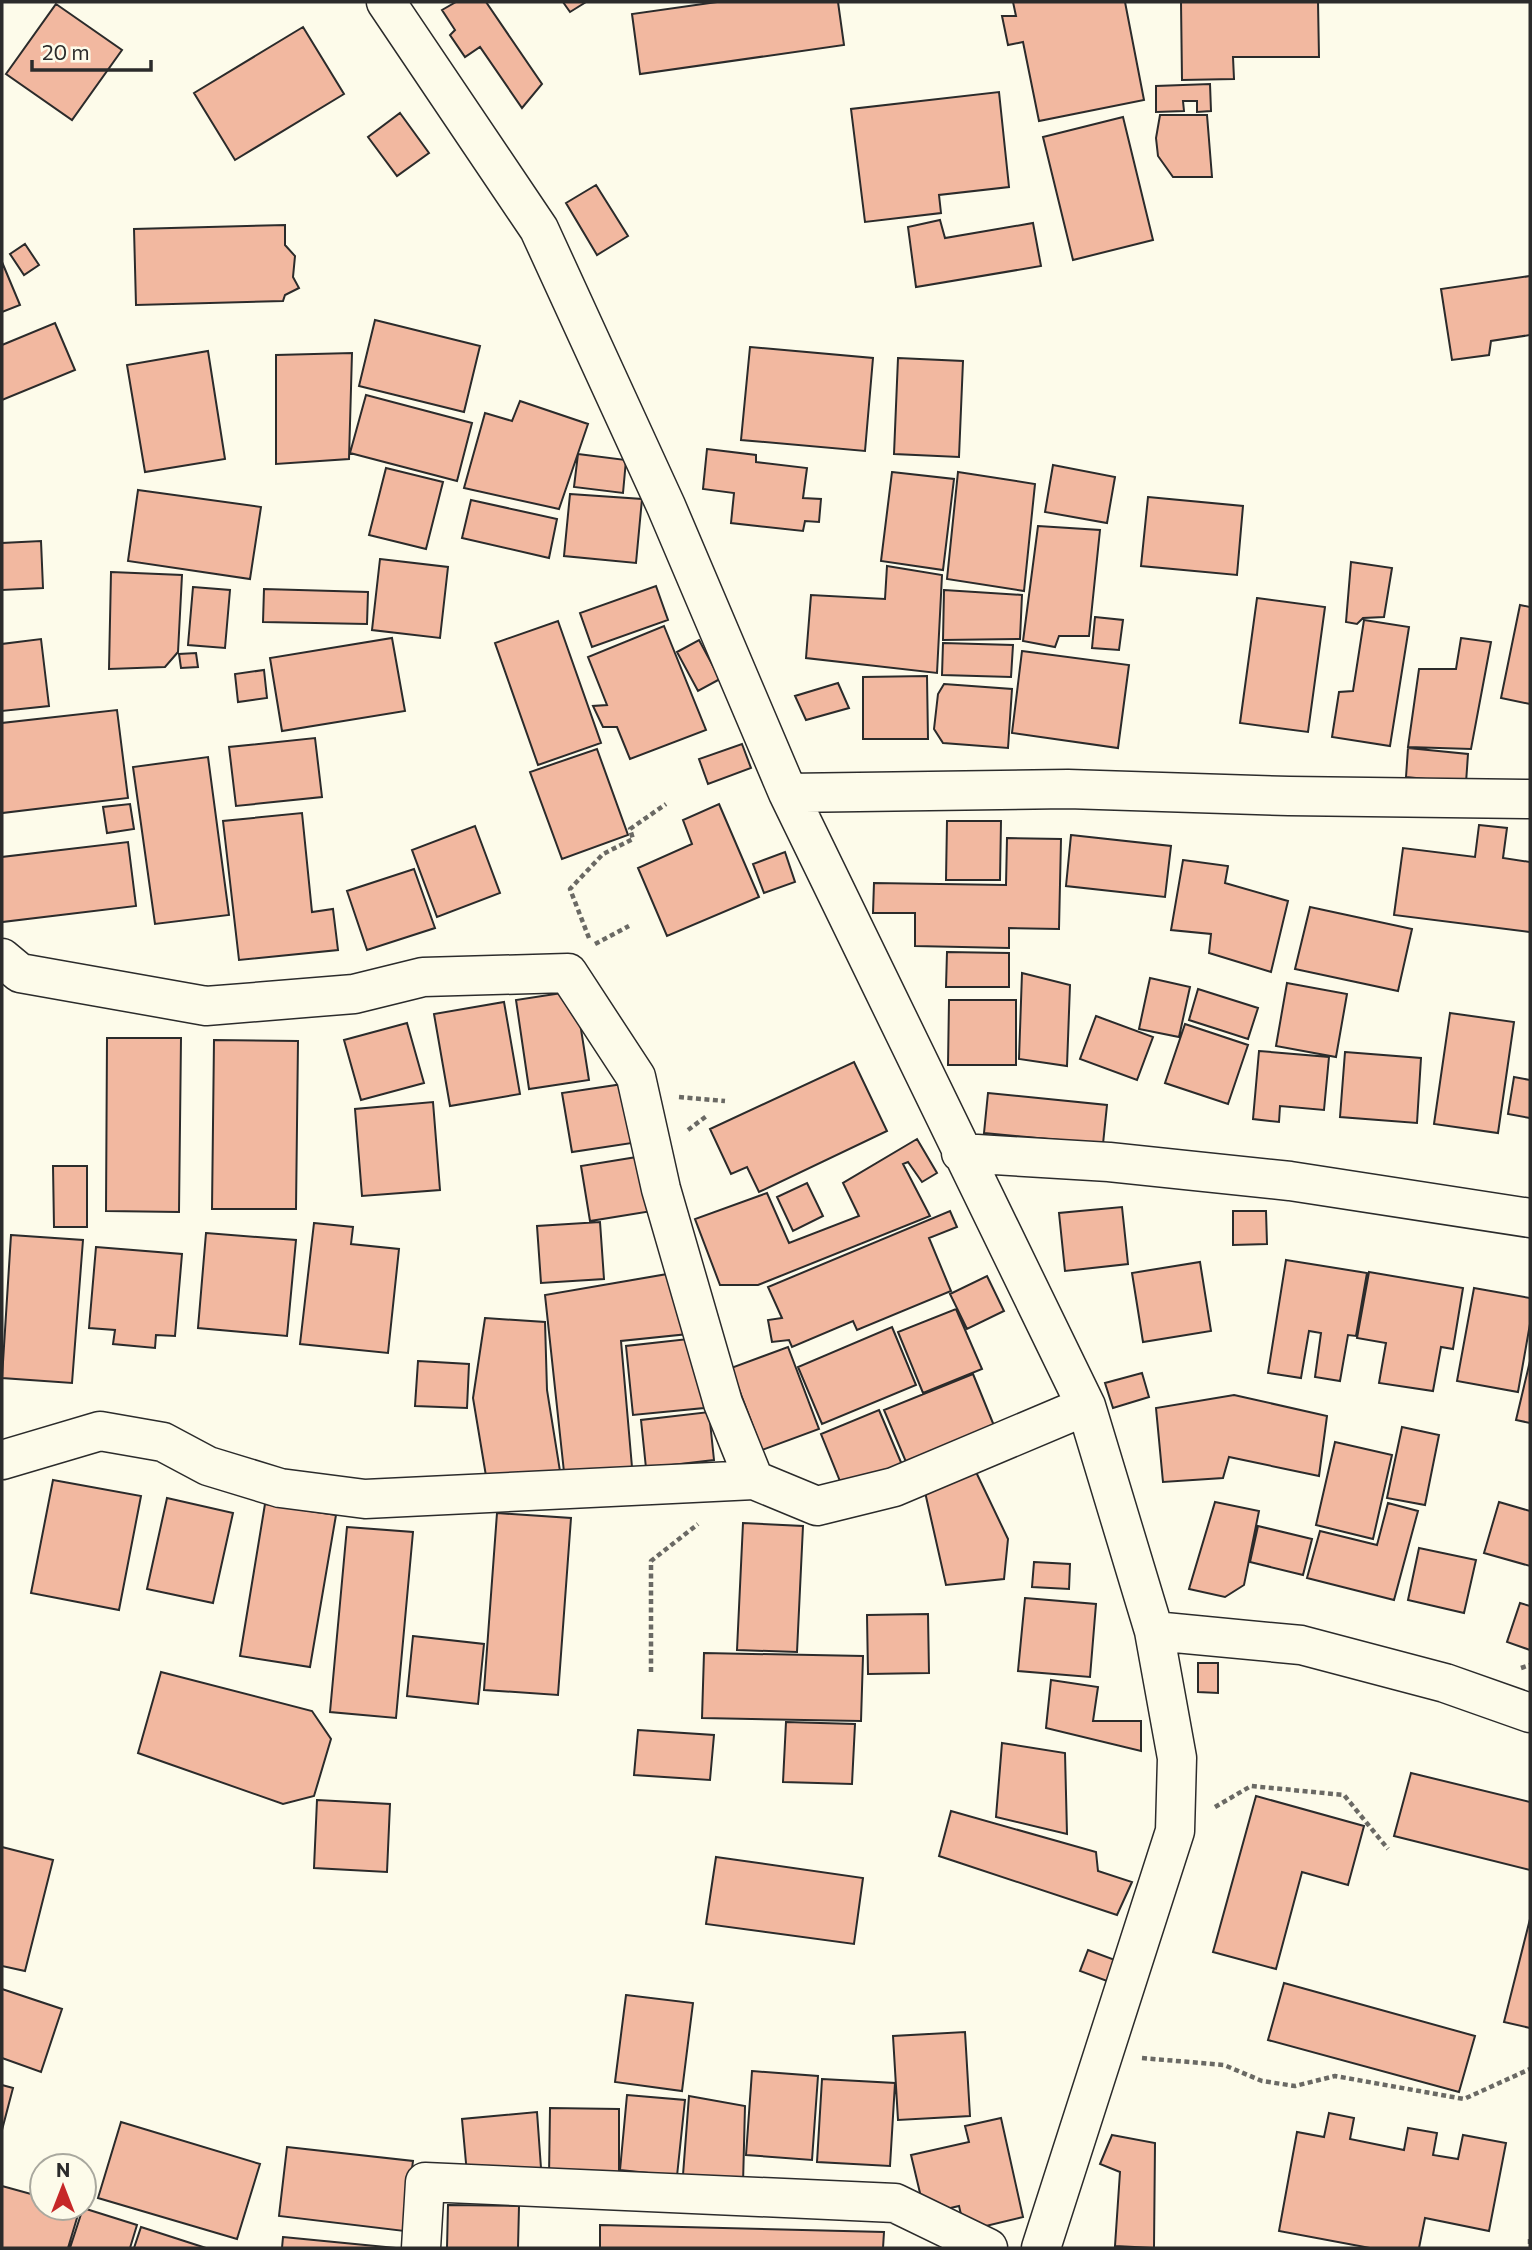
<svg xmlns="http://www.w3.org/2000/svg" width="1532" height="2250" font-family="Commissioner,sans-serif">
<rect width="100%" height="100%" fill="#fdfbea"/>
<!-- building -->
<path fill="#f2b8a0" stroke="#2b2b2b" stroke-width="2" d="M456 2H486L542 84 522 108 480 47 465 57 450 35 455 30 442 10Z
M563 2H586L570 12Z
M717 2H838L844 45 640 74 632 14Z
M1013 2H1125L1144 100 1039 121 1023 42 1008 45 1002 16H1016Z
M1181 2H1318L1319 57H1233L1234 79 1182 80Z
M56 4 122 50 72 120 6 74Z
M303 27 344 94 235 160 194 93Z
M1210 84 1211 111 1197 112V101H1183L1184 111 1156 112V86Z
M999 92 1009 187 939 195 941 213 865 222 851 109Z
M400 113 429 153 397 176 368 137Z
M1160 115H1207L1212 177H1173L1158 156 1156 138Z
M1123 117 1153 240 1073 260 1043 137Z
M596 185 628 236 597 255 566 203Z
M940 220 945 238 1033 223 1041 266 916 287 908 227Z
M285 225V245L295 256 293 277 299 288 285 295 283 301 136 305 134 229Z
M25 244 39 265 24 275 10 254Z
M2 262 20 305 2 312Z
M1530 276V335L1491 341 1489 355 1452 360 1441 289Z
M375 320 480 346 464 412 359 386Z
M55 323 75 370 2 400V345Z
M750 347 873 358 865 451 741 440Z
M208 351 225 459 145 472 127 365Z
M352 353 349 459 276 464V355Z
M898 358 963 361 959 457 894 454Z
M366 395 472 423 457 481 350 453Z
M520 401 588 424 559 509 464 488 485 413 512 421Z
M707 449 756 455V462L807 468 803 498 821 499 819 522 805 521 803 531 731 523 734 493 703 489Z
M578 454 626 460 623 493 574 487Z
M1053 465 1115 477 1107 523 1045 512Z
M386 468 443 482 426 549 369 535Z
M892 472 954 479 943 570 881 561Z
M958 472 1035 484 1024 591 947 579Z
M138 490 261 507 250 579 128 561Z
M570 494 642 499 636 563 564 556Z
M1148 497 1243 506 1237 575 1141 566Z
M471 500 557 519 549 558 462 538Z
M1038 526 1100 530 1089 636H1059L1055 647 1023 641Z
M41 541 43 588 2 590V543Z
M380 559 448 567 440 638 372 630Z
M1351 562 1392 568 1384 617 1363 618 1357 624 1346 622Z
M887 566 942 575 937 673 806 658 811 595 885 599Z
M111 572 182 575 178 652 165 667 109 669Z
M656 586 668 620 592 647 580 613Z
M193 587 230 590 225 648 188 645Z
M264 589 368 592 367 624 263 622Z
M944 590 1022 595 1020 639 943 640Z
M1257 598 1325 607 1308 732 1240 723Z
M1520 605 1530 607V704L1501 698Z
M1095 617 1123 620 1119 650 1092 648Z
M1364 620 1409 627 1390 746 1332 737 1339 692 1353 691Z
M558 621 601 743 538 765 495 643Z
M664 626 706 730 630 759 617 727H603L593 706 607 705 588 657Z
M392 638 405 711 282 731 270 658Z
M1461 638 1491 642 1471 749 1408 747 1419 669H1456Z
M41 639 49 706 2 711V644Z
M699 640 720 679 698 691 677 652Z
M943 643 1013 645 1011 677 942 675Z
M1022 651 1129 665 1118 748 1012 733Z
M196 653 198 667 181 668 179 654Z
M264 670 267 698 238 702 235 674Z
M927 676 928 739H863V677Z
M838 683 849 708 806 720 795 696Z
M944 684 1012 689 1008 748 943 743 934 729 938 694Z
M117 710 128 798 2 813V723Z
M315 738 322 797 236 806 229 747Z
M742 744 751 768 708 784 699 759Z
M1408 748 1468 754 1466 783 1406 777Z
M597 749 628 835 562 859 530 772Z
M208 757 229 915 155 924 133 767Z
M130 804 134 829 107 833 103 807Z
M719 804 759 897 667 936 638 868 692 844 683 820Z
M302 813 312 912 333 909 338 950 239 960 223 821Z
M947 821H1001L1000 880H946Z
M1479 825 1507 828 1503 858 1530 862V932L1394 915 1403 848 1475 857Z
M475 826 500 893 437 917 412 850Z
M1071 835 1171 846 1165 897 1066 886Z
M1007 838 1061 839 1059 929 1009 928V948L915 946V913H873L874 883 1006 885Z
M128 842 136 906 2 922V857Z
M785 852 795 882 764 893 753 864Z
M1183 860 1228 866 1225 883 1288 901 1271 972 1209 953 1211 934 1171 930Z
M414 869 435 928 367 950 347 891Z
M1310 907 1412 929 1398 991 1295 969Z
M947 952 1009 953V987H946Z
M1022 973 1070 985 1067 1066 1019 1059Z
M1150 978 1190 987 1179 1037 1139 1029Z
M1287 983 1347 994 1336 1057 1276 1046Z
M1198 989 1258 1008 1248 1039 1189 1020Z
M575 991 589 1080 529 1089 516 1000Z
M949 1000H1016V1065H948Z
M504 1002 520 1094 450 1106 434 1014Z
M1450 1013 1514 1022 1498 1133 1434 1124Z
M1096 1016 1153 1037 1137 1080 1080 1059Z
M407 1023 424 1083 361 1100 344 1040Z
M1185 1024 1248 1045 1228 1104 1165 1083Z
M107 1038H181L179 1212 106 1211Z
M214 1040 298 1041 296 1209H212Z
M1259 1051 1329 1057 1324 1110 1280 1106 1279 1122 1253 1119Z
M1345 1052 1421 1058 1417 1123 1340 1117Z
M854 1062 887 1131 759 1192 747 1167 731 1174 710 1129Z
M1514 1077 1530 1080V1118L1508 1114Z
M623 1084 632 1143 572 1152 562 1093Z
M988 1093 1107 1105 1103 1144 984 1133Z
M433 1102 440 1190 362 1196 355 1109Z
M917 1139 937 1173 922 1182 908 1162 903 1164 930 1216 758 1285H720L695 1219 767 1193 789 1243 859 1216 843 1183Z
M643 1156 652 1211 590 1221 581 1166Z
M53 1166H87V1227H54Z
M807 1183 823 1216 793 1231 777 1197Z
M1122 1207 1128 1264 1065 1271 1059 1213Z
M950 1211 957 1227 929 1238 951 1291 857 1330 853 1321 792 1347 789 1340 772 1342 768 1320 782 1318 768 1287Z
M1233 1211H1266L1267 1244 1233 1245Z
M600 1222 604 1279 541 1283 537 1226Z
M314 1223 353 1227 351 1244 399 1249 388 1353 300 1344Z
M206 1233 296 1240 287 1336 198 1328Z
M11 1235 83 1240 72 1383 2 1378Z
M96 1247 182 1254 175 1336 156 1335 155 1348 113 1344 115 1330 89 1328Z
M1286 1260 1367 1273 1356 1336 1348 1335 1340 1381 1315 1377 1321 1333 1309 1331 1301 1378 1268 1373Z
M1200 1262 1211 1331 1143 1342 1132 1273Z
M679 1272 688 1334 621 1341 632 1467 564 1472 545 1295Z
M1369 1272 1463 1288 1453 1349 1441 1347 1433 1391 1379 1383 1386 1343 1357 1338Z
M987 1276 1004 1311 967 1329 950 1294Z
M1474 1288 1530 1298V1324L1518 1392 1457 1381Z
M956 1309 982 1369 923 1393 898 1332Z
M485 1318 545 1322 547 1390 560 1471 486 1476 473 1398Z
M892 1327 916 1385 822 1424 798 1367Z
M697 1338 704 1408 633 1415 626 1346Z
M788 1347 819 1429 762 1450 731 1368Z
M418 1361 469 1364 467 1408 415 1406Z
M1530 1361V1423L1516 1420Z
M1142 1373 1149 1397 1113 1408 1105 1383Z
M973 1374 997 1433 909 1469 884 1410Z
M1234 1395 1327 1416 1319 1476 1229 1457 1223 1478 1163 1482 1156 1408Z
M879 1410 903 1467 844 1491 821 1434Z
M709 1412 714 1460 646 1468 641 1420Z
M1402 1427 1439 1435 1425 1505 1387 1498Z
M1335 1442 1392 1455 1373 1539 1316 1525Z
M976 1472 1008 1539 1004 1579 946 1585 925 1492Z
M53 1480 141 1496 119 1610 31 1593Z
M167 1498 233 1513 213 1603 147 1589Z
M1215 1502 1259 1511 1244 1585 1225 1597 1189 1589Z
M1499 1502 1530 1511V1566L1484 1553Z
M1388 1503 1418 1511 1394 1600 1307 1578 1320 1531 1377 1545Z
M265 1504 336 1515 310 1667 240 1656Z
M497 1513 571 1518 558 1695 484 1690Z
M743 1523 803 1526 797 1652 737 1650Z
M1258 1526 1312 1539 1303 1575 1250 1562Z
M347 1527 413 1532 396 1718 330 1712Z
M1419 1548 1476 1560 1464 1613 1408 1600Z
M1034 1562 1070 1564 1069 1589 1032 1587Z
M1025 1598 1096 1604 1090 1677 1018 1671Z
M1520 1603 1530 1606V1650L1507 1642Z
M928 1614 929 1673 868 1674 867 1615Z
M413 1636 484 1644 478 1704 407 1696Z
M704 1653 863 1656 861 1721 702 1718Z
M1198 1663H1218V1693L1198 1692Z
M161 1672 312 1711 331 1739 314 1796 283 1804 138 1753Z
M1051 1680 1098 1687 1093 1721H1141V1751L1046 1728Z
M786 1722 855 1724 852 1784 783 1782Z
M638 1730 714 1735 710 1780 634 1775Z
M1002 1743 1065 1753 1067 1834 996 1817Z
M1411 1773 1530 1802V1870L1394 1836Z
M1256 1796 1364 1826 1348 1885 1302 1872 1276 1969 1213 1952Z
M317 1800 390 1804 387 1872 314 1868Z
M951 1811 1096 1852 1098 1871 1132 1882 1117 1915 939 1856Z
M2 1847 53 1860 25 1971 2 1966Z
M716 1857 863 1878 854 1944 706 1924Z
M1530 1919V2028L1504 2022Z
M1088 1950 1115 1960 1107 1981 1080 1971Z
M1284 1983 1475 2036 1459 2092 1268 2040Z
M2 1989 62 2009 41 2072 2 2058Z
M626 1995 693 2003 682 2091 615 2082Z
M965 2032 970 2116 898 2120 893 2036Z
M752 2071 818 2076 812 2160 746 2155Z
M822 2079 895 2083 890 2166 817 2162Z
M2 2085 13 2088 2 2130Z
M627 2095 685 2100 677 2176 620 2170Z
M689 2096 745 2106 743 2184 683 2175Z
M550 2108 619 2109V2176H549Z
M537 2112 541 2168 467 2174 462 2119Z
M1329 2113 1354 2118 1350 2139 1404 2150 1408 2128 1437 2133 1433 2155 1458 2159 1463 2135 1506 2143 1489 2231 1425 2218 1419 2248H1370L1279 2231 1297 2132 1324 2137Z
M1001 2118 1023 2217 965 2231 959 2206 925 2214 911 2155 969 2142 965 2126Z
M121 2122 260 2164 237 2239 98 2198Z
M1112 2135 1155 2143 1154 2248 1115 2246 1120 2172 1100 2164Z
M287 2147 413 2161 404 2231 279 2216Z
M2 2186 42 2197V2208H80L68 2248H2Z
M448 2205 519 2206 518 2248H447Z
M83 2208 137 2225 130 2248H70Z
M600 2225 884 2232 883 2248H600Z
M141 2227 206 2248H134Z
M283 2237 396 2248H282Z"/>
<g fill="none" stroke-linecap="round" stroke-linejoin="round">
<defs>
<path id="minor" d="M386 2 539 229 666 506 788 793 1086 1406 1154 1631 1177 1758 1175 1831 1041 2248
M788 793 1068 789 1289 796 1530 799
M2 958 20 973 206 1006 354 994 423 977 568 973 636 1077 661 1189 723 1403 754 1480 817 1506 894 1487 1086 1406
M961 1153 1109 1162 1290 1181 1530 1218
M2 1460 100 1431 163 1442 208 1466 280 1488 365 1499 754 1480
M1154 1631 1301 1645 1445 1683 1530 1713
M421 2248 425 2182 895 2203 988 2248"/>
</defs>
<!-- minor casing -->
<use href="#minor" stroke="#2b2b2b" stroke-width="41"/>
<!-- path -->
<path stroke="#6a6964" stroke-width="4.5" stroke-dasharray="5 3.5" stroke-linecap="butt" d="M589 938 570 889 603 854 633 839 630 829 666 804
M595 944 629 926
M679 1097 725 1101
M688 1130 708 1115
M1521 1668 1530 1665
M651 1672V1561L698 1524
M1215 1807 1251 1786 1344 1795 1388 1849
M1142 2058 1224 2065 1262 2081 1295 2086 1335 2076 1464 2099 1530 2069
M1530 2239V2246"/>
<!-- minor -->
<use href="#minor" stroke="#fdfbea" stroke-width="38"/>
</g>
<!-- border -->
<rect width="1532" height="2250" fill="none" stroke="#2b2b2b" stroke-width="7"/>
<!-- north arrow -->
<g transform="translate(63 2187)"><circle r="33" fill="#fdfbea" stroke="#a9a89e" stroke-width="2"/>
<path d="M0-5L12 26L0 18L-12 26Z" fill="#c62828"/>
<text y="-10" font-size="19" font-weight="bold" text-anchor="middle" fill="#2b2b2b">N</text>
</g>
<!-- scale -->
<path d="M32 60v10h119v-10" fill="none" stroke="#2b2b2b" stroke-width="3.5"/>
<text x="42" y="60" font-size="21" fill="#2b2b2b" stroke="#fdfbea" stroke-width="5" paint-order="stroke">20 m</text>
</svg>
